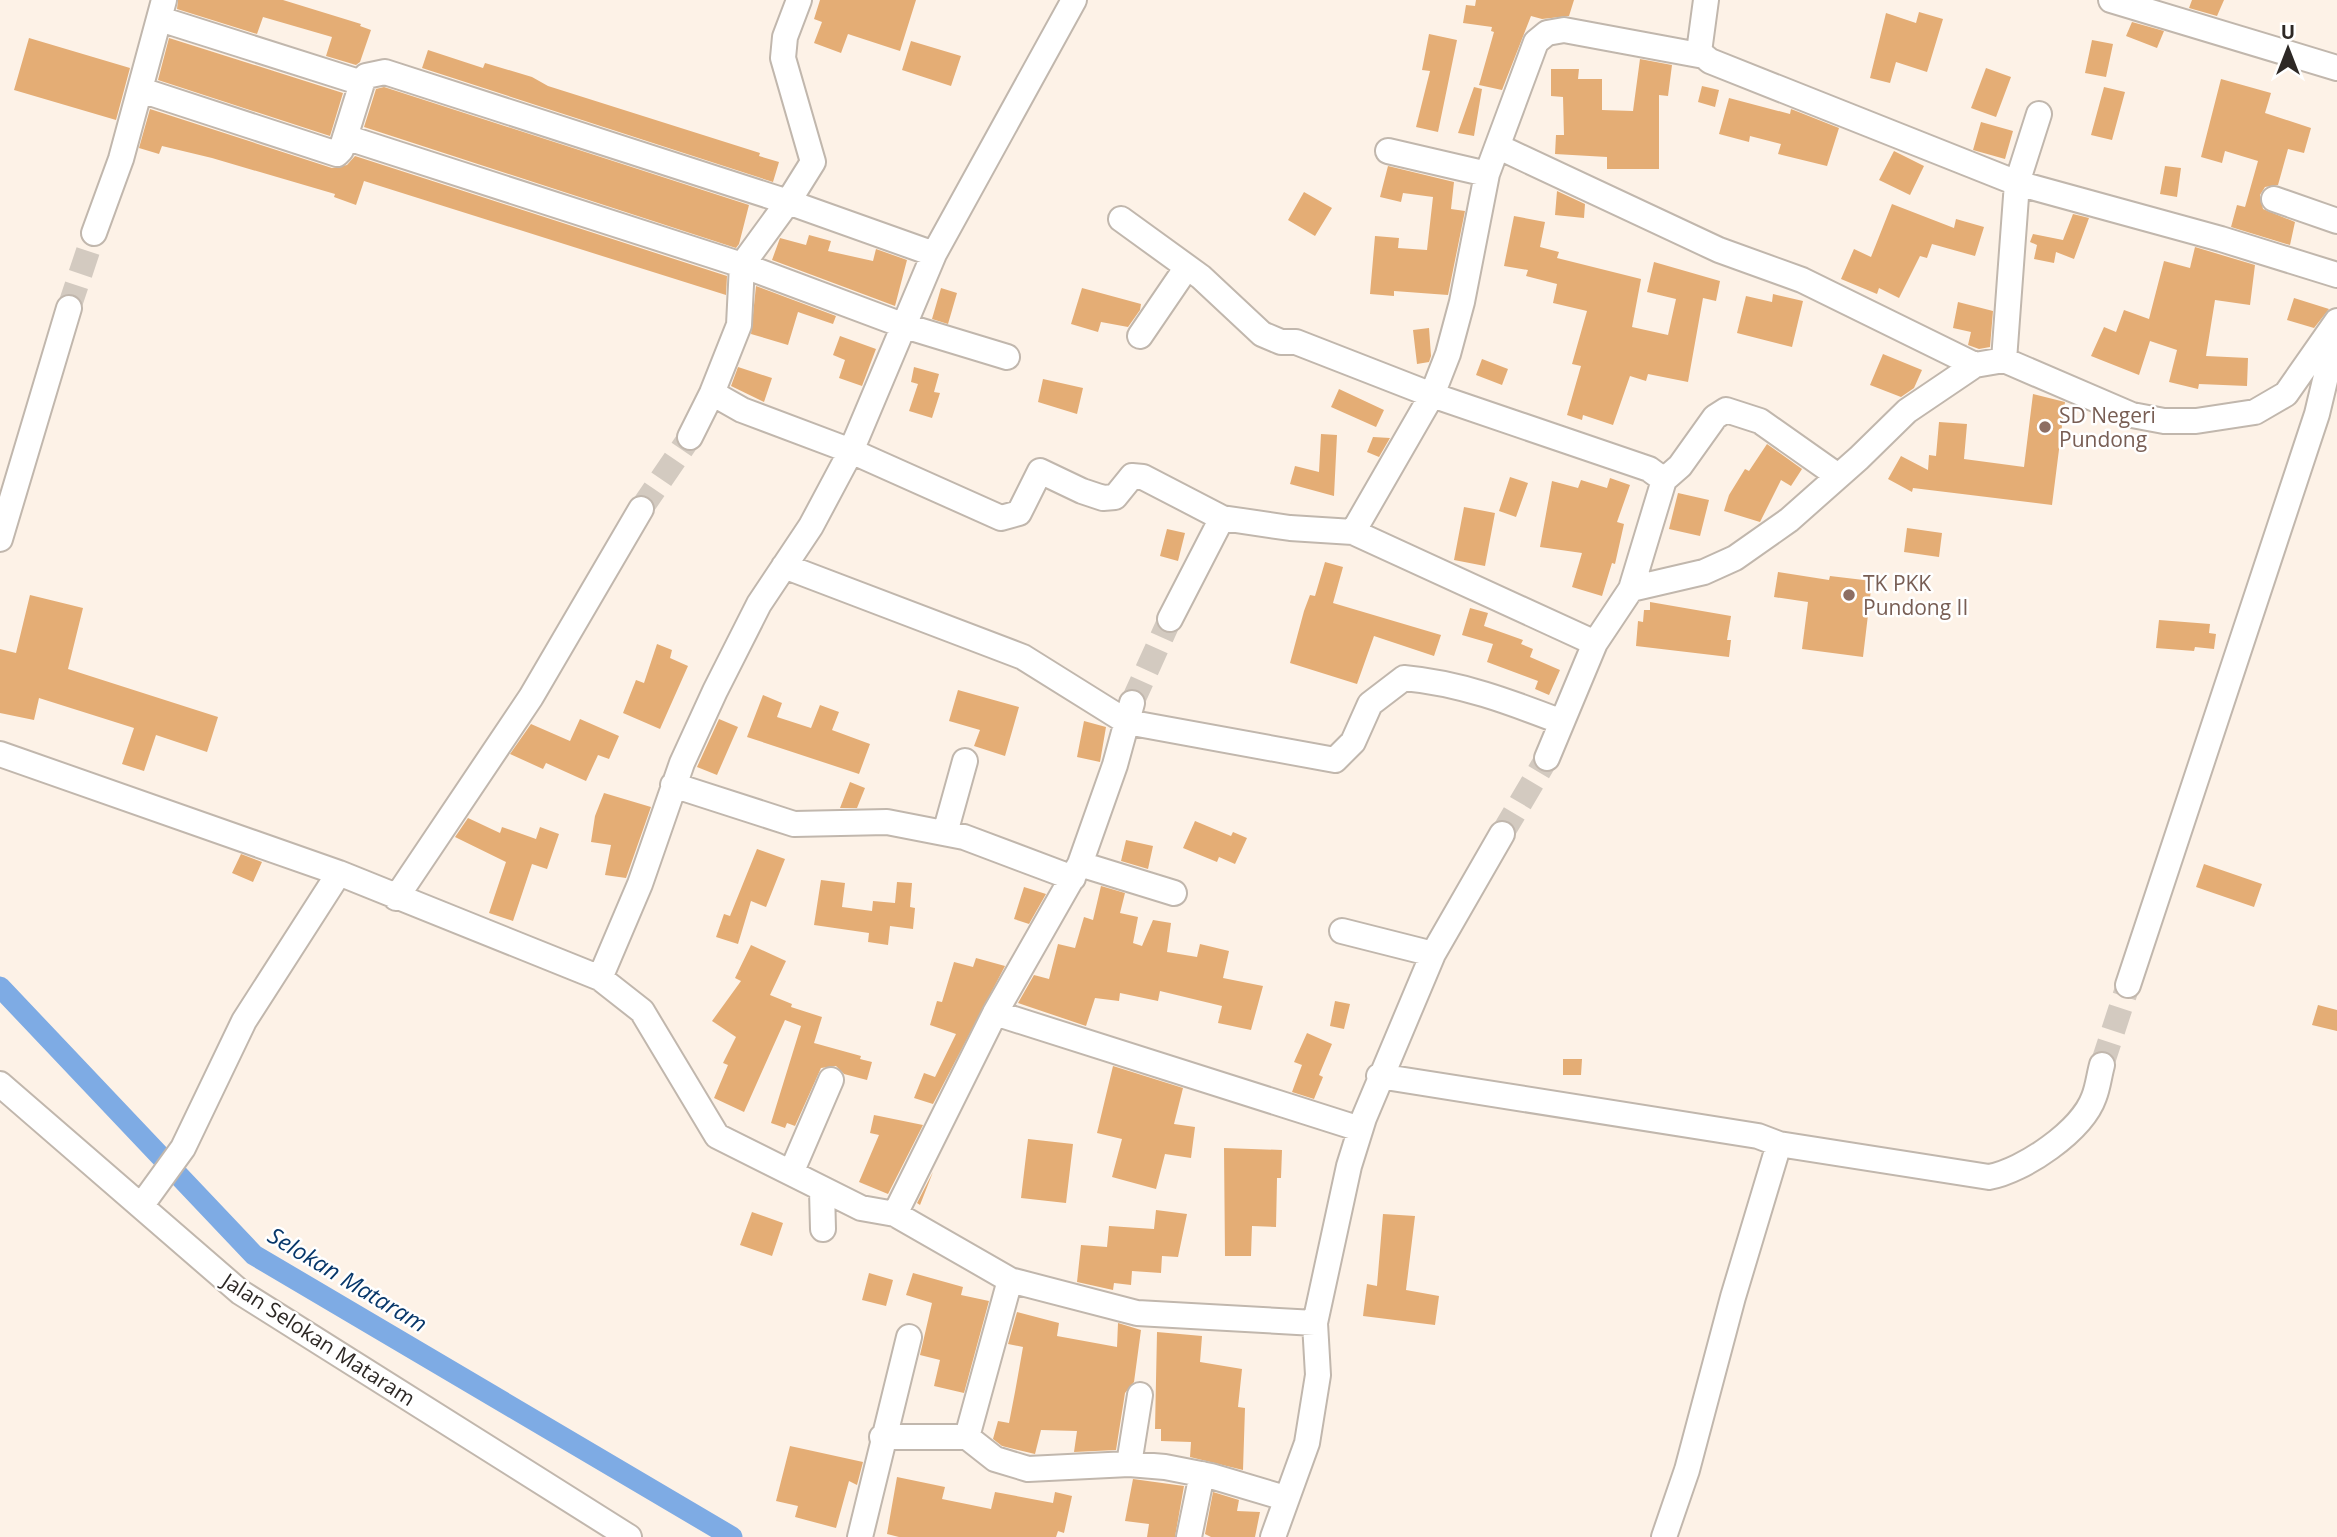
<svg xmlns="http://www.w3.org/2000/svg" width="2337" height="1537" font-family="'Open Sans',sans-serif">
<rect width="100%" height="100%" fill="#fdf2e7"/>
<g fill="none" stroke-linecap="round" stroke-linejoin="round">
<!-- canal -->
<path stroke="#7eabe4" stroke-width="21" d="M0 987 254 1255 732 1537"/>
</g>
<!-- building -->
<path fill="#e4ad75" d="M178 0H283L361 24 360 26 371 30 360 62 356 65 326 56 332 37 263 17 257 34 177 9Z
M820 0H916L900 51 848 34 841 53 814 43 822 22 814 19Z
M1476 0H1574L1569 16 1542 19 1531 16 1502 90 1479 85 1494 32 1491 31 1492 27 1463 23 1466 5 1475 6Z
M2192 0H2224L2217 16 2189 8Z
M1919 12 1943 19 1927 72 1896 62 1890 83 1870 78 1886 13 1916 23Z
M2132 22 2164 31 2157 48 2126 36Z
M1429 34 1457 40 1438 132 1416 127 1430 71 1422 70Z
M29 38 130 68 116 120 14 90Z
M169 38 343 93 330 136 158 80Z
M2092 40 2113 44 2106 77 2085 73Z
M911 41 961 56 951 86 902 70Z
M428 50 483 68 485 63 532 77 548 86 760 153 759 156 779 162 773 182 422 68Z
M1640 59 1672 65 1668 96 1659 95V169H1607V157L1555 154 1556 135H1564L1563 97 1551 96V69H1579L1578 79H1602V110L1633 111Z
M1986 68 2011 77 1996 117 1971 108Z
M2221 79 2271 93 2265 113 2311 128 2304 153 2288 149 2278 185 2265 187 2260 195 2263 209 2295 222 2290 245 2231 227 2237 205 2245 207 2258 161 2225 151 2222 163 2201 157Z
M1702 86 1719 90 1715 107 1698 102Z
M384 87 749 205 739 244 736 248 364 127 376 89Z
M1474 87 1482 89 1474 136 1458 133Z
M2104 87 2125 92 2112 140 2091 135Z
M1729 98 1790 114 1791 109 1839 128 1827 166 1778 154 1781 144 1750 136 1749 142 1719 134Z
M150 109 332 168 347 165 355 156 727 276 726 295 364 181 356 205 334 197 335 194 212 158 162 146 159 154 139 148Z
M1981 122 2013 131 2005 159 1973 150Z
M1894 151 1924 166 1910 195 1879 180Z
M1388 166 1454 182 1451 209 1465 211 1448 295 1394 291V296L1370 294 1375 236 1399 238 1398 248 1427 250 1433 197 1403 193 1401 202 1380 197Z
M2165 166 2181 168 2177 197 2160 194Z
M1557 191 1585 204 1584 218 1555 215Z
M1304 192 1332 208 1315 236 1288 220Z
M1892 204 1954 228 1956 219 1984 227 1975 256 1932 244 1927 258 1920 256 1899 298 1879 288 1877 294 1841 279 1854 249 1871 257Z
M2073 214 2089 218 2074 259 2056 252 2054 263 2034 259 2037 245 2030 242 2033 234 2063 240Z
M1514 216 1545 222 1540 247 1559 252 1557 258 1641 279 1632 327 1668 335 1676 299 1647 292 1654 262 1720 281 1716 301 1703 298 1688 382 1648 374 1646 381 1630 376 1613 425 1583 415 1582 420 1567 415 1581 366 1572 364 1587 311 1553 303 1557 284 1526 276 1528 270 1504 266Z
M809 235 831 241 828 251 873 261 876 249 907 260 895 306 772 260 780 238 806 245Z
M2195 247 2255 265 2250 305 2215 300 2206 356 2248 358 2247 386 2199 384 2198 389 2169 382 2177 350 2150 341 2139 375 2091 356 2104 327 2116 332 2124 310 2149 319 2164 261 2190 268Z
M756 286 836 316 833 324 798 312 788 345 751 334Z
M941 288 957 293 948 324 932 319Z
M1082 288 1141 304 1140 310 1128 327 1101 322 1098 332 1071 324Z
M1773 294 1803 301 1792 347 1737 333 1746 296 1772 302Z
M2294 298 2329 309 2314 328 2287 320Z
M1958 302 1993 311 1990 347 1979 349 1968 345 1971 332 1953 328Z
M1429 328 1431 356 1429 362 1417 364 1413 330Z
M840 336 876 349 862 386 839 378 845 360 833 355Z
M1883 354 1922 370 1914 388 1901 397 1870 385Z
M1482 359 1508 369 1502 385 1476 375Z
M738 367 772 378 764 402 731 386Z
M914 367 939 374 934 392 940 393 932 418 909 411 918 384 911 382Z
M1043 379 1083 388 1077 414 1038 402Z
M1339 389 1384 410 1376 427 1331 407Z
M2033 394 2065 402 2052 505 1913 488 1912 492 1888 479 1901 456 1928 470 1929 455 1936 456 1939 422 1967 424 1964 459 2024 467Z
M1321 434 1337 435 1334 496 1290 484 1295 466 1319 472Z
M1373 437 1390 438 1379 457 1367 452Z
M1767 444 1802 469 1791 486 1781 480 1760 522 1724 511 1729 495 1745 469 1749 471Z
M1510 477 1528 483 1516 517 1499 511Z
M1610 478 1630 485 1617 522 1624 524 1615 564 1612 563 1602 596 1572 587 1582 553 1540 547 1552 481 1578 488 1581 480 1607 488Z
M1678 493 1709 500 1700 536 1669 529Z
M1464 507 1495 513 1485 566 1454 560Z
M1907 528 1942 533 1939 557 1904 552Z
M1167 529 1185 533 1178 561 1160 556Z
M1325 562 1343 567 1333 603 1441 635 1434 656 1374 636 1357 684 1290 663 1304 611 1310 595 1315 596Z
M1778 572 1829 580 1830 576 1872 581 1863 657 1802 649 1808 602 1774 597Z
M30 595 83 608 68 669 218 717 207 752 156 735 144 771 122 764 134 728 39 698 34 720 0 713V649L16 653Z
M1650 602 1731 616 1727 640H1731L1729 657 1636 646 1638 621 1643 622 1644 610H1650Z
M1470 608 1488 613 1484 626 1523 640 1521 644 1533 649 1530 657 1560 670 1549 695 1535 689 1538 681 1487 662 1493 644 1462 635Z
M2159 620 2210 624 2209 633 2216 634 2214 649 2195 647 2194 651 2156 648Z
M657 644 672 650 670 658 688 666 660 729 623 713 636 680 644 683Z
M958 690 1019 707 1005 756 974 746 980 730 949 721Z
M763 695 782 703 777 717 811 728 820 705 839 712 832 730 870 744 859 774 747 737Z
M580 719 619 736 609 759 598 755 586 781 546 763 543 769 510 754 531 724 570 741Z
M719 719 738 727 717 775 697 767Z
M1084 721 1106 727 1100 762 1077 757Z
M850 782 865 788 857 808H840Z
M604 793 651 807 626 878 605 875 611 845 591 842 595 816Z
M468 818 500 833 502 827 536 839 540 827 559 834 547 869 532 864 513 921 489 913 506 862 455 837Z
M1195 821 1231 836 1233 832 1247 838 1235 864 1219 857 1217 862 1183 848Z
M1126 840 1153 846 1148 869 1121 861Z
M757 849 785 859 766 907 751 901 738 944 716 937 724 914 730 916Z
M241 854 262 862 253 882 232 873Z
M2204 864 2262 884 2254 907 2196 887Z
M821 880 845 883 842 907 872 911 873 901 895 903 897 882 912 883 910 907 915 908 913 929 890 926 888 945 868 942 869 933 814 925Z
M1101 886 1125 893 1120 913 1138 917 1133 943 1142 946 1153 920 1171 923 1167 952 1197 957 1200 944 1229 951 1223 978 1263 986 1251 1030 1218 1023 1222 1006 1160 991 1158 1001 1120 993 1119 1001 1095 998 1086 1026 1018 1003 1034 975 1049 979 1058 944 1075 948 1084 917 1093 920Z
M1024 887 1046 894 1029 924 1014 919Z
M751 945 786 961 770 995 792 1004 791 1007 822 1017 814 1043 861 1056 860 1059 872 1062 867 1080 844 1074 836 1066 821 1068 795 1126 787 1123 785 1128 771 1123 801 1026 785 1020 744 1112 714 1098 728 1065 723 1063 736 1037 712 1021 741 981 735 978Z
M976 958 1005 966 933 1104 914 1098 924 1073 935 1077 956 1034 930 1025 937 1001 942 1002 954 962 973 967Z
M1335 1001 1350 1004 1344 1029 1330 1026Z
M2318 1005 2337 1010V1031L2312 1025Z
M1307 1033 1332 1044 1319 1075 1323 1077 1314 1099 1292 1092 1302 1065 1294 1062Z
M1563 1059H1582L1581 1075H1563Z
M1113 1066 1183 1088 1174 1124 1195 1127 1191 1158 1165 1154 1156 1189 1112 1177 1122 1139 1097 1133Z
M874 1115 923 1125 888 1194 859 1182 879 1135 870 1133Z
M1028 1139 1073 1144 1066 1203 1021 1198Z
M1224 1148 1282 1150 1281 1178H1277L1276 1227 1252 1226 1251 1256H1225Z
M933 1172 920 1205 917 1203Z
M1156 1210 1187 1214 1178 1257 1162 1256 1161 1273 1132 1271 1131 1285 1114 1283 1113 1290 1077 1282 1081 1245 1107 1247 1109 1226 1154 1229Z
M752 1212 783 1223 772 1256 740 1245Z
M1383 1214 1415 1216 1406 1290 1439 1296 1435 1325 1363 1316 1367 1284 1377 1286Z
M869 1273 893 1280 886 1306 862 1300Z
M913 1273 963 1287 961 1295 989 1301 964 1393 934 1386 940 1360 920 1355 932 1303 906 1295Z
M1017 1312 1059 1323 1057 1336 1117 1347 1118 1323 1141 1330 1134 1382 1125 1393 1116 1450 1074 1452 1077 1431 1041 1430 1035 1454 1002 1446 993 1439 998 1421 1009 1423 1015 1392 1023 1347 1008 1344Z
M1157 1332 1202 1336 1200 1362 1242 1369 1238 1407 1245 1408 1243 1470 1190 1457 1191 1442 1161 1441V1429H1155Z
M790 1446 863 1462 857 1485 849 1481 836 1528 795 1517 798 1506 776 1501Z
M897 1477 945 1487 942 1499 991 1509 995 1492 1053 1503 1055 1492 1072 1496 1064 1533 1058 1531 1056 1537H899L887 1534Z
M1133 1479 1184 1486 1175 1537H1147L1149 1524 1125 1521Z
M1213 1492 1239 1500 1237 1511 1260 1512 1255 1537H1211L1205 1534Z"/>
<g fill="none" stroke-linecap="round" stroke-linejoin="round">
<!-- minor-tunnel -->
<path stroke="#d3cac0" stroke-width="24" stroke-dasharray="24 12" stroke-linecap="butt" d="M69 308 94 233
M641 509 690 437
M1132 703 1170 619
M1502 834 1547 758
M2102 1065 2128 985"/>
<defs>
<path id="minor" d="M1706 0 1699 52 1710 61 2017 183 2004 360
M2111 0 2337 68
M160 19 362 83 366 76 385 72 788 202 934 254
M141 90 337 154 341 150 362 83
M2039 114 2017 183 2221 239 2337 275
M345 137 742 265 905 326 1007 357
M1499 147 1719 250 1802 280 1975 365
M1388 151 1487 174
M2274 199 2337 221
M1121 219 1201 277 1262 334 1281 342H1296L1432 395 1649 469 1664 480
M94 233 121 159 164 0
M1140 336 1187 267
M712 393 742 410 851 451 934 254 1074 0
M690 437 712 393 739 325 742 265 788 202 813 162 783 58 785 37 799 0
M1353 532 1432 395 1448 354 1462 302 1487 174 1536 42 1547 33 1564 30 1704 56
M0 539 69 308
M784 566 1023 657 1127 722 1335 760 1353 742 1370 704 1404 678C1460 683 1510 702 1562 722
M1631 589 1664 480 1680 466 1715 417 1726 410 1760 421 1838 476
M1170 619 1222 518
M0 754 339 873 600 978 642 1011 717 1136 861 1208 895 1214 1010 1280 1137 1313 1315 1323
M1547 758 1595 643 1631 589 1704 572 1735 558 1789 520 1859 458 1907 411 1975 365 2004 360 2132 415 2164 421H2196L2255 412 2286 394 2337 321
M673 785 794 824 887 822 964 837 1073 878
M945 833 965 761
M1080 864 1174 893
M396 898 531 697 641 509
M1342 931 1433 954
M600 978 640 884 682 763 715 691 759 604 811 526 851 451 1001 518 1019 513 1040 471 1082 491 1103 498 1115 497 1132 476 1143 477 1222 518 1290 528 1353 532 1595 643
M2128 985 2317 414 2336 334
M995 1013 1360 1129
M1379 1076 1758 1136 1779 1144 1989 1177C2023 1171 2082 1131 2094 1097 2098 1087 2099 1076 2102 1065
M0 1084 240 1292 629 1537
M791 1173 831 1080
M822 1191 823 1229
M141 1206 183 1148 244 1021 339 873
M895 1214 995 1013 1080 864 1115 765 1132 703
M882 1437H967L995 1459 1028 1469 1129 1464 1165 1467 1211 1476 1285 1498
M967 1437 1010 1280
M1129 1464 1140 1395
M860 1537 909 1337
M1189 1537 1202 1474
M1273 1537 1307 1443 1318 1375 1315 1323 1349 1166 1364 1118 1433 954 1502 834
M1664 1537 1687 1470 1733 1297 1779 1144"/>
</defs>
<!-- minor casing -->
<use href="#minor" stroke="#c1b7ad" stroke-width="28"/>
<!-- minor -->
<use href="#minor" stroke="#fff" stroke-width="24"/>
</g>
<!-- markers -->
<g fill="#8d6e63" stroke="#fff" stroke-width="2.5">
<circle cx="2045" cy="427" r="7"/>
<circle cx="1849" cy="595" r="7"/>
</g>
<g text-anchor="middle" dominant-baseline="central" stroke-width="5" stroke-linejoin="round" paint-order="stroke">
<!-- education labels -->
<g font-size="21" fill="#785e54" stroke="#fff" text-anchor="start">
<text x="2059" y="415">SD Negeri<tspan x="2059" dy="24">Pundong</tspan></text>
<text x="1863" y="583">TK PKK<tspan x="1863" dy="24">Pundong II</tspan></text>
</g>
<!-- street labels -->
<g font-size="21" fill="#2d2825" stroke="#fff">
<text transform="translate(319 1339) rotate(33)">Jalan Selokan Mataram</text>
</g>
<!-- water labels -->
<g font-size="23" font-style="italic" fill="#07376a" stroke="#fff">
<text transform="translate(348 1279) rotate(31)">Selokan Mataram</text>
</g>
</g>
<!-- north arrow -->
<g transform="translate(2288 49)" stroke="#ffffff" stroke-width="5" paint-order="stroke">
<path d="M0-5L12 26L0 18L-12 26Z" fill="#2d2825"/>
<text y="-10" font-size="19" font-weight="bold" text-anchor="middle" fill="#2d2825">U</text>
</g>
</svg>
